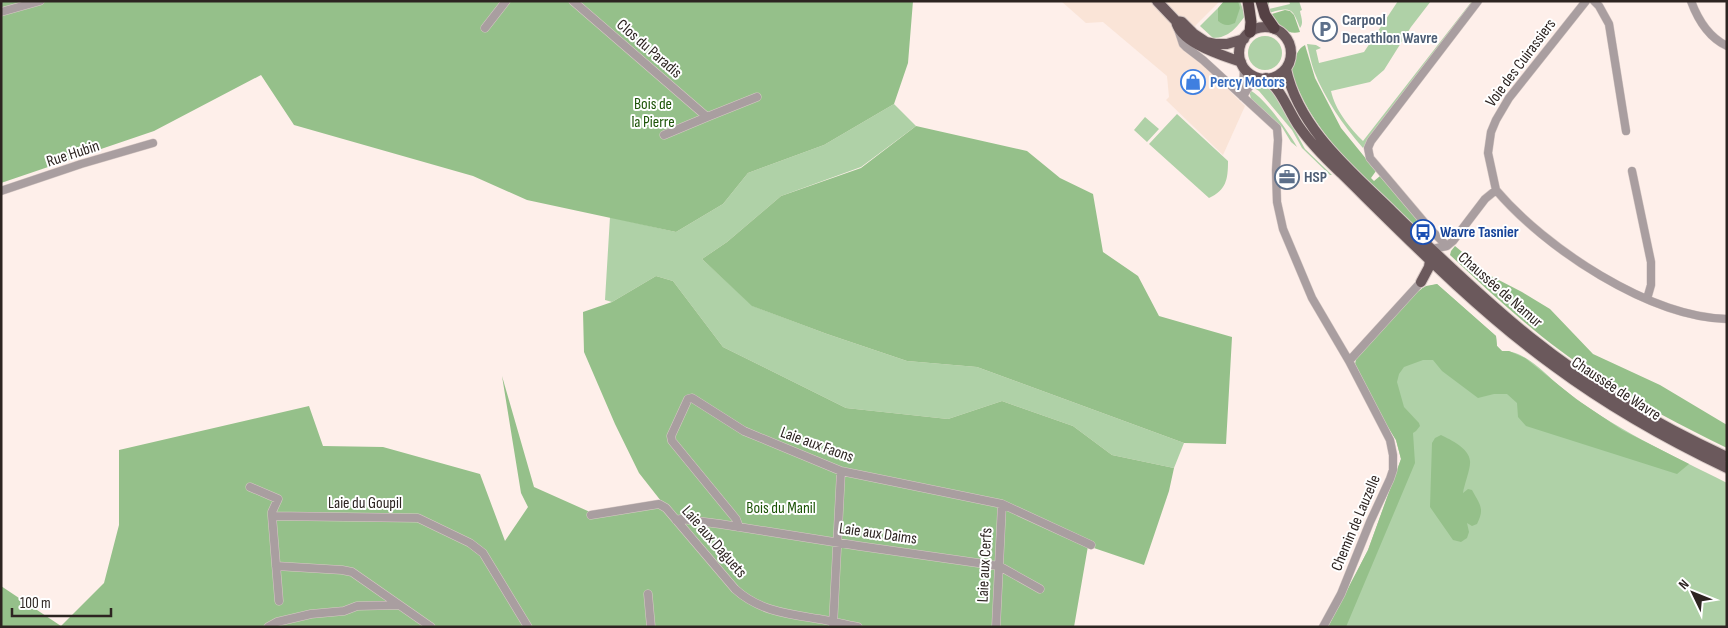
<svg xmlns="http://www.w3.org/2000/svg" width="1728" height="628" font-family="'Sofia Sans Condensed',sans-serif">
<rect width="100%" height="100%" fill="#feefea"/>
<!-- commercial -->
<path fill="#fae4d7" d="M1061 1H1220L1196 25 1183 45 1245 106 1223 155 1166 100 1169 97 1167 76 1103 22 1086 23Z"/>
<!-- green -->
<path fill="#afd1a7" d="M1238 1H1240L1245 16C1237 27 1229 38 1213 38L1200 26 1218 8 1219 22 1238 4Z
M1265 1H1269V9L1290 4 1289 1H1299L1302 10 1300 11C1301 17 1304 23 1300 28 1292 7 1291 7 1269 13Z
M1398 1H1431L1411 27 1384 70 1370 82 1331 91C1335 110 1350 128 1363 141L1472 1H1475L1363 148C1343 125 1325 99 1314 71 1311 62 1309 53 1307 44L1316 45 1321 48 1316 50 1319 63 1364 52Z
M1248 53a17 17 0 1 1 34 0a17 17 0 1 1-34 0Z
M1256 83C1264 83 1268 86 1274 92L1305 149 1332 175H1330L1302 148 1292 130 1259 91 1251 86Z
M1249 90C1263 95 1290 134 1297 147L1291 142 1282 127 1251 99Z
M894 104 916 126 861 167 781 196 727 242 702 259 753 306 827 334 907 361 977 367 1184 443 1174 468 1112 455 1073 426 1002 401 948 419 846 408 723 347 673 281 656 276 612 302 605 300 610 217 676 232 723 204 748 173 824 145Z
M1177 114 1228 161C1228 180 1226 190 1209 198L1149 144Z
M1145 117 1159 129 1147 142 1134 130Z
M1437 284 1496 336 1497 346 1502 351C1524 349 1546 375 1562 388 1612 428 1670 454 1727 483V627H1328L1368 550 1401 459 1396 440 1383 419 1422 288Z"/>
<!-- forest -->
<path fill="#95c08a" d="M1 1H913L908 63 894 104 824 145 748 173 723 204 676 232 527 200 473 176 294 125 261 75 154 131 1 183Z
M1224 1H1238L1240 8 1235 23C1228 26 1224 26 1218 21V8Z
M1285 10 1290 11 1294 15 1300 32C1287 36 1277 24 1268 15Z
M1305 45 1315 78 1341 128 1376 171 1371 178 1374 181 1380 176 1421 222 1422 226 1417 223 1414 226C1374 186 1323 144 1300 93 1297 86 1293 79 1292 71 1291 67 1293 64 1295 60 1297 53 1298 49 1305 45Z
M916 126 1027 151 1060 178 1093 194 1103 252 1138 276 1159 316 1232 337 1226 444 1184 443 977 367 907 361 827 334 752 306 702 259 727 242 781 196 861 168Z
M1455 246 1491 276 1522 292 1550 309 1593 354 1660 385 1727 425V448C1682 426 1638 403 1597 376 1543 342 1496 298 1450 255L1451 251Z
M656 276 673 281 723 347 846 408 948 419 1002 401 1073 426 1112 455 1174 468 1169 491 1144 565 1088 546 1074 627H2L1 586 61 626 104 583 119 525V450L309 406 323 446 383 447 480 474 505 541 528 507 521 493 502 376 534 487 590 512 661 501 639 473 615 424 584 352 583 312 612 302Z
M1437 284 1496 336 1497 346 1502 351H1509L1525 358 1576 399 1622 430 1689 464 1677 474 1526 426 1518 417 1517 403 1507 394H1494L1478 398 1442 371 1433 360H1423L1404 367 1399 374 1397 382 1404 407 1419 423 1420 426 1416 431 1413 433 1415 463 1346 627H1328L1368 550 1401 459 1396 440 1383 419 1355 364 1356 359 1417 292 1426 286Z
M1441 435C1451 440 1469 448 1470 461 1471 468 1464 485 1463 493L1468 489 1472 490C1480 505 1485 508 1477 524L1472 526 1467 523 1469 532 1467 538 1461 542 1453 540 1430 507 1432 443 1435 438Z"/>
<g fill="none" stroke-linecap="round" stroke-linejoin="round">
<defs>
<path id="minor" d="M573 1 707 117 664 135
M1594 1 1599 6 1609 24 1626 131
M1691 1C1698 20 1708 37 1727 46
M1 12 40 1
M485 28 506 1
M1178 29 1183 44 1186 47 1203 60 1277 128 1278 140 1276 170 1277 202 1283 229 1312 298 1349 361 1390 440 1393 455V470L1390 479 1370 522 1341 594 1323 627
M1244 95C1248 87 1252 82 1260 78
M1243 97 1244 68
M707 117 757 97
M1632 171 1651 262V285L1647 299
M1496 190C1545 248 1649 317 1727 319
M1 191 81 164 153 143
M1447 246 1430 229 1370 158 1368 148 1371 141 1478 1
M1432 249 1447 246 1453 241 1485 199 1496 190 1488 153 1491 132 1496 120 1509 98 1586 1
M1349 361 1421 282
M250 487 278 499 272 512V516L279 601
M591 515 659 504 666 508 735 589C759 611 788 614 819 619 832 621 845 625 858 627
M272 516 418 518 470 543 483 553 528 627
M676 520 681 519 720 524 859 546 999 566 1040 589
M739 527 736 519 672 441 671 436 688 399 692 398 744 431 841 471 1002 504 1091 545
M276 566 342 570 352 572 431 627
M648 594 651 627
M833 626 841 471
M268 627 277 622 311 614 344 611 357 606 399 605
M996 627 1002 504"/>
<path id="major" d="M1157 1 1176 21 1182 22 1194 34 1206 42 1215 44H1227L1244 39
M1176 21C1180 43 1222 55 1241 62
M1239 53a26 26 0 1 1 52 0a26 26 0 1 1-52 0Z
M1286 69C1299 129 1351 171 1393 212 1437 255 1482 298 1530 337 1590 385 1657 425 1727 457
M1266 78C1282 91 1287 108 1298 125 1310 143 1325 158 1341 173 1409 240 1477 310 1554 366 1608 406 1666 439 1727 468
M1421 282 1429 267 1430 260"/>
<path id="highway" d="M1248 1 1251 22 1250 32
M1261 1 1265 15 1274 28"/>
</defs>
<!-- minor casing -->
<use href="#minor" stroke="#d8cac6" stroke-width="9"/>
<!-- major casing -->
<use href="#major" stroke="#d8cac6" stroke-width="12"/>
<!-- highway casing -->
<use href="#highway" stroke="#d8cac6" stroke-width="13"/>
<!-- minor -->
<use href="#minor" stroke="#a99ea0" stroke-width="8"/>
<!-- major -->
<use href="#major" stroke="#6b595c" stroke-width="10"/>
<!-- highway -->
<use href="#highway" stroke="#554144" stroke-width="11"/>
</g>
<!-- icons -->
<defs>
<symbol id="parking-ring" viewBox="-11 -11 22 22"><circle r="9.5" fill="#fff" stroke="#5c6f8a" stroke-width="1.5"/><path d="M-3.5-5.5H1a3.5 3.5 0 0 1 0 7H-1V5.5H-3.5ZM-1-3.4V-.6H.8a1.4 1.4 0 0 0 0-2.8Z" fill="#5c6f8a"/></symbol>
<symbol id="shop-ring" viewBox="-11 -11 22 22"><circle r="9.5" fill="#fff" stroke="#3f7fe0" stroke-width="1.5"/><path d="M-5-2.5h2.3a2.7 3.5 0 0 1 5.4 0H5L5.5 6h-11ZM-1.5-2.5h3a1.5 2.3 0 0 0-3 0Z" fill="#3f7fe0"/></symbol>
<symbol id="office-ring" viewBox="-11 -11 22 22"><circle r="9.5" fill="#fff" stroke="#5c6f8a" stroke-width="1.5"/><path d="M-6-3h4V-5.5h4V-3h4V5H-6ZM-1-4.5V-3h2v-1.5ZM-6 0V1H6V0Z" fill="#5c6f8a"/></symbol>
<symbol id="bus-ring" viewBox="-11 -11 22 22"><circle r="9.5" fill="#fff" stroke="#1a4fb4" stroke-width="1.5"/><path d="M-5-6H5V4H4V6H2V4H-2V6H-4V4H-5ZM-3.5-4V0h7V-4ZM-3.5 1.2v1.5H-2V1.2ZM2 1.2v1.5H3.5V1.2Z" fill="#1a4fb4"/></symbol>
</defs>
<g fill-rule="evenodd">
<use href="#parking-ring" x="1311" y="15" width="28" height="28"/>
<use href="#shop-ring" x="1179" y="68" width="28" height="28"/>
<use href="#office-ring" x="1273" y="163" width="28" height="28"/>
<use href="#bus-ring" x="1409" y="218" width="28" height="28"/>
</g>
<g text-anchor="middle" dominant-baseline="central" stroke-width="4" stroke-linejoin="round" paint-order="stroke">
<!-- service labels -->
<g font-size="16" font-weight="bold" fill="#4e5e75" stroke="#fff" text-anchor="start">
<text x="1342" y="20">Carpool<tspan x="1342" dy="18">Decathlon Wavre</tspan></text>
<text x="1304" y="177">HSP</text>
</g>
<!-- street labels -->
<g font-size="16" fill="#2d2421" stroke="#fff">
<text transform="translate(649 49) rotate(41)">Clos du Paradis</text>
<text transform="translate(1521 63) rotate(-53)">Voie des Cuirassiers</text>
<text transform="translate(73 154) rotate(-18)">Rue Hubin</text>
<text transform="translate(1500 290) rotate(41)">Chaussée de Namur</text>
<text transform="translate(1616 389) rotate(33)">Chaussée de Wavre</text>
<text transform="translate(817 445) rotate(20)">Laie aux Faons</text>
<text x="365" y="503">Laie du Goupil</text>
<text transform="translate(1356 523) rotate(-67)">Chemin de Lauzelle</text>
<text transform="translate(878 534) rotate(8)">Laie aux Daims</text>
<text transform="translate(714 542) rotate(49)">Laie aux Daguets</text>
<text transform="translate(985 565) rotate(-87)">Laie aux Cerfs</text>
</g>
<!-- shop labels -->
<g font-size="16" font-weight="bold" fill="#366cbe" stroke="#fff" text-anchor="start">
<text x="1210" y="82">Percy Motors</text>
</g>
<!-- park labels -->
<g font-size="16" fill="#1b5306" stroke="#fff">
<text x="653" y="104">Bois de<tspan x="653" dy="18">la Pierre</tspan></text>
<text x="781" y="508">Bois du Manil</text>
</g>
<!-- transit labels -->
<g font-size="16" font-weight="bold" fill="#164399" stroke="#fff" text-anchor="start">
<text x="1440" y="232">Wavre Tasnier</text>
</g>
</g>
<!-- border -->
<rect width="1728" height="628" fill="none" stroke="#2d2421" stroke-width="5"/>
<!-- north arrow -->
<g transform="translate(1693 593) rotate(313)" stroke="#ffffff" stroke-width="4" paint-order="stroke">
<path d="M0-4L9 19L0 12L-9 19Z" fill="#2d2421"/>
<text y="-8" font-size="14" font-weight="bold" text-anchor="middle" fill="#2d2421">N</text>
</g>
<!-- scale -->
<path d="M12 608v8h99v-8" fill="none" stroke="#2d2421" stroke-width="2.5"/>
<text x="20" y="608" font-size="15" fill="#2d2421" stroke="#ffffff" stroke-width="4" paint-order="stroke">100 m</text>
</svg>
